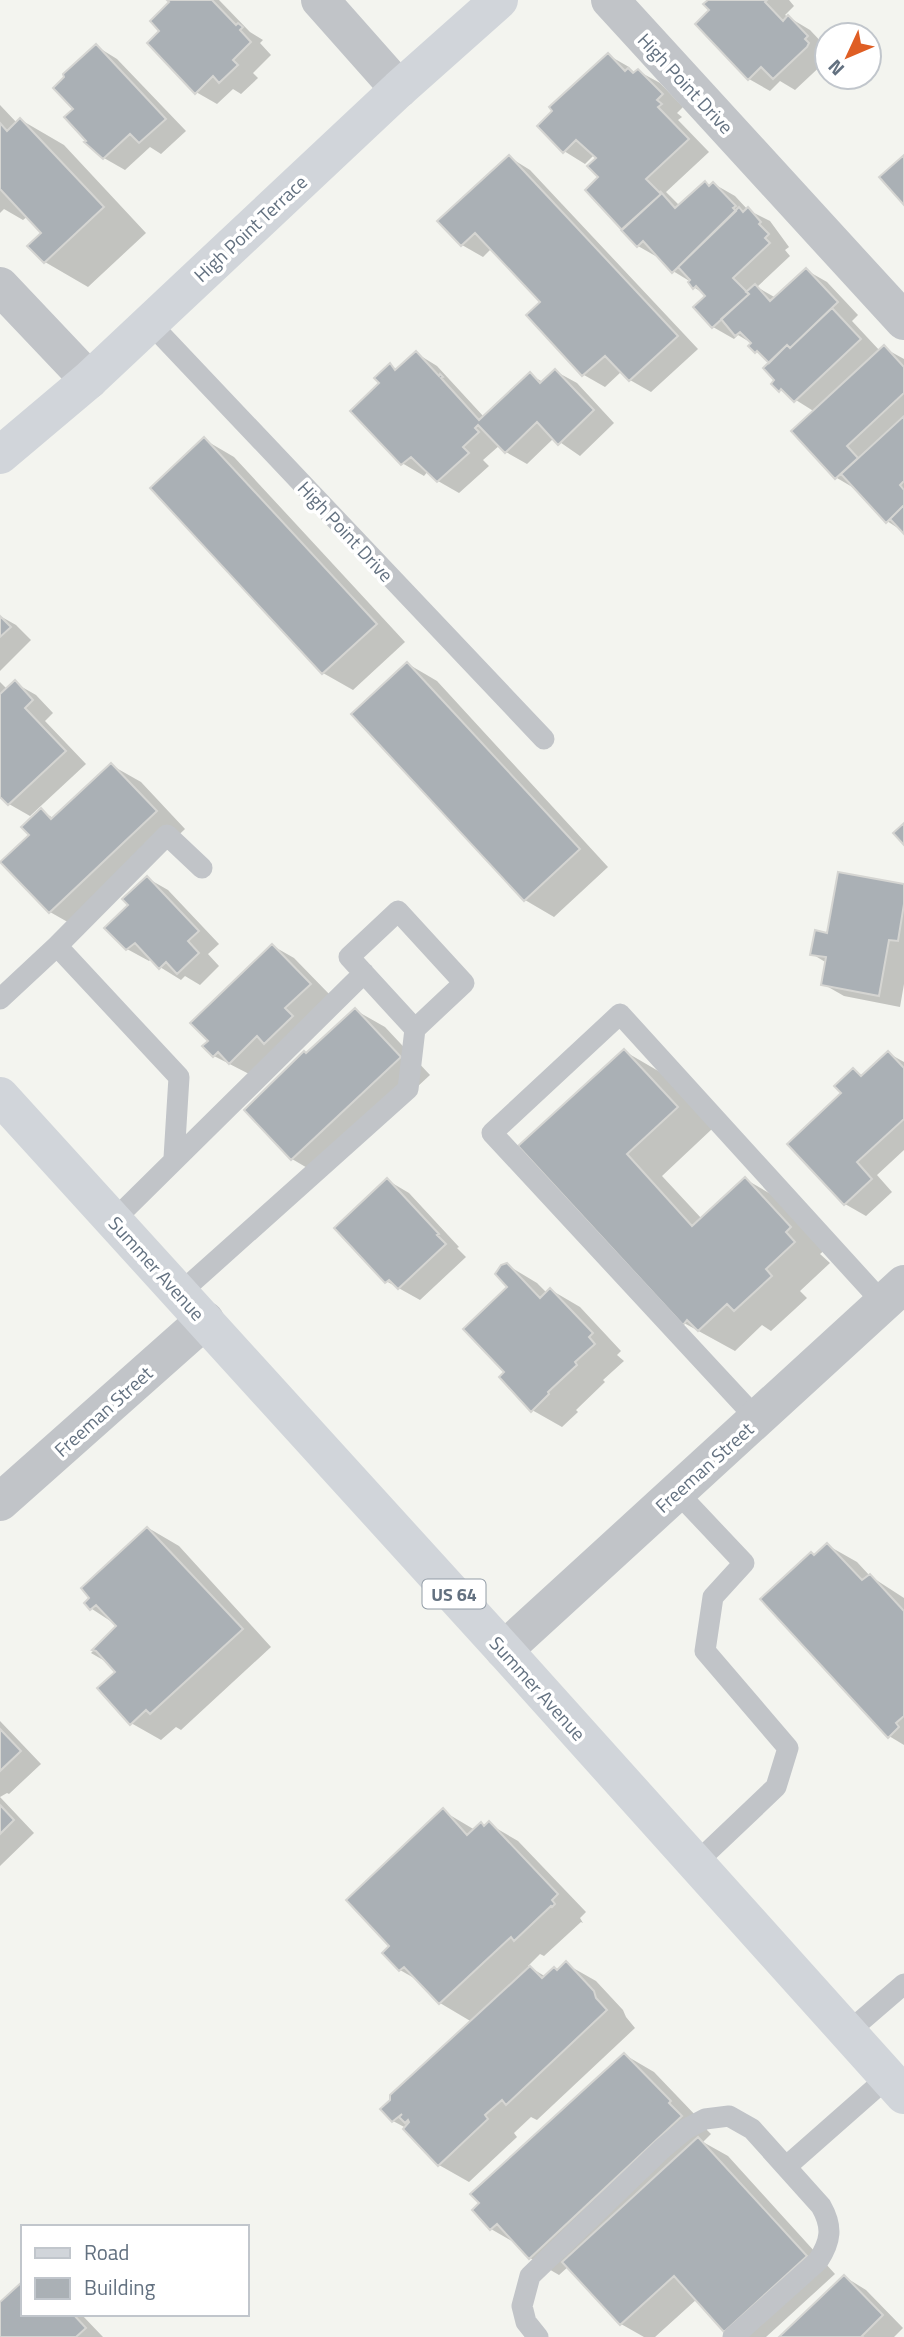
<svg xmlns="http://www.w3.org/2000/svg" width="904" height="2337" font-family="'Titillium Web',sans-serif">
<rect width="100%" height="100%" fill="#f3f4ef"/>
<!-- shadow -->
<path fill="#0003" d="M169 0H219L250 32 263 40 260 43 271 55 253 73 258 78 241 94 233 89 217 104 196 92 161 31 172 3Z
M710 0H789L794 6 785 15 810 30 827 48 825 51 827 60 795 90 780 81 770 91 749 79 712 11Z
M96 46 117 59 186 131 161 154 150 147 125 170 104 158 87 142 67 77Z
M608 55 629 67 635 73 638 71 660 83 683 107 677 113 682 117 678 120 709 152 666 192 680 206 705 183 711 186 714 184 735 196 748 210 770 221 789 247 785 250 790 256 757 287 776 298 806 270 827 282 858 315 852 321 880 351 884 348 904 359V532L887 521 859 491 837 478 794 432 815 412 780 390 771 363 756 351 753 344 738 335 734 339 713 327 708 296 695 288 691 282 673 271 659 258 638 246 601 177 598 158 595 154 585 164 564 151Z
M0 105 17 123 21 120 64 145 146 233 88 287 45 262 43 233 28 216 23 220 4 209 0 213Z
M509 157 530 170 698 349 651 392 630 380 622 371 605 387 584 375 528 315 542 302 492 248 483 257 462 245Z
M416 353 437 366 484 417 530 375 543 382 555 371 577 383 614 423 580 456 554 438 527 464 506 452 500 445 483 460 489 466 459 493 438 481 428 471 424 476 402 463 382 383 390 365 398 370Z
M205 440 234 457 405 642 353 690 323 673Z
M0 616 16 625 31 640 0 671Z
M408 664 437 681 608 867 554 917 525 900Z
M0 682 8 690 15 683 36 695 53 713 45 721 86 764 30 816 9 804 0 796Z
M111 765 141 782 185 829 80 929 50 912 31 835 41 811 55 819Z
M147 878 168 890 219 944 208 954 219 966 200 985 185 976 181 980 160 967 152 958 149 961 127 949 107 928 131 906Z
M904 886V984L900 1007 844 996 823 984 827 963 812 954Z
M273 946 294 958 331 996 251 1075 214 1056Z
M355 1010 385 1027 430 1075 321 1176 292 1159 307 1055Z
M624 1051 660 1072 712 1129 662 1176 702 1219 745 1179 781 1200 826 1249 820 1254 830 1263 800 1291 807 1298 771 1331 762 1325 735 1351 684 1323 521 1147Z
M888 1053 904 1062V1150L877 1175 892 1192 866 1216 845 1204 843 1093 854 1071 863 1076Z
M387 1180 409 1193 459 1247 457 1248 466 1257 420 1300 386 1281Z
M507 1265 537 1283 547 1293 551 1290 580 1307 621 1351 617 1355 624 1361 603 1380 605 1382 576 1410 578 1412 562 1427 532 1410 506 1372 509 1287Z
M150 1529 179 1546 271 1647 181 1730 176 1727 161 1740 131 1723 117 1672 110 1664 91 1653 118 1626 92 1609V1598L84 1588Z
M827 1545 857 1562 870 1576 904 1598V1745L889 1736 815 1556Z
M0 1721 41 1764 9 1794 7 1793 0 1797 34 1833 0 1866Z
M443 1811 475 1830 489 1824 518 1841 586 1912 580 1918 583 1923 581 1922 544 1956 540 1954 528 1966 546 1977 566 1964 596 1981 623 2010 626 2017 635 2028 537 2120 531 2117 514 2133 517 2137 469 2182 439 2165 406 2128 393 2121 472 2022 440 2003 421 1982 400 1970 391 1946Z
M625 2055 654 2072 699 2119 698 2121 711 2134 703 2142 728 2156 835 2274 766 2337H737L697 2299 655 2337H644L621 2324 569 2266 559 2275 530 2258 517 2244 491 2229Z
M845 2277 866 2290 903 2328 894 2337H781Z
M0 2305 23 2314H81L103 2337H0Z"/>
<!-- building -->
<path fill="#aab0b5" stroke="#d5d5d2" stroke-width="2" d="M167 0H212L236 25 238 23 243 27 240 30 251 42 233 60 238 65 219 83 213 76 195 94 147 43 159 31 150 21 169 2Z
M708 0H767L765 2 783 21 788 15 808 36 805 39 809 43 807 47 773 79 761 67 748 80 695 24 709 10 703 4Z
M96 44 166 119 139 143 130 134 103 159 84 142 86 141 64 117 73 109 53 88 64 77 63 74Z
M608 53 625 71 628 68 633 73 638 69 663 94 657 100 662 104 658 107 689 139 646 179 661 194 622 230 585 190 598 177 587 166 596 158 576 140 563 153 537 126 552 111 549 107Z
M20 118 104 207 44 263 27 246 41 233 0 189V123L7 131Z
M509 155 678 336 629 381 605 356 582 376 526 315 540 302 475 233 461 246 437 221Z
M904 155V205L879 177Z
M705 181 709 186 713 182 736 206 733 208 736 211 672 273 643 241 637 247 621 230 661 194 660 191 675 208Z
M739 207 743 212 748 207 761 222 759 224 769 234 765 238 770 243 733 278 749 294 712 328 693 307 705 296 696 286 693 289 688 282 690 280 678 267Z
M806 268 838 302 790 348 787 345 769 363 757 351 755 353 748 346 751 343 740 332 735 336 721 319 749 294 746 292 755 284 770 301Z
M832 308 861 339 794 402 781 389 779 392 771 384 774 380 763 368 787 345 790 348Z
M884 345 904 367V393L847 446 858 458 835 479 791 431Z
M416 351 439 376 440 374 443 377 441 378 479 420 530 372 540 383 555 369 594 410 558 445 537 422 505 453 478 425 475 428 479 432 463 447 469 453 437 482 411 457 401 465 350 411 379 383 374 378 390 363 395 370Z
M904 416V481L900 485 904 490V505L886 523 841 474Z
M204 437 377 624 322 674 150 488Z
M904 505V534L890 519Z
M0 616 11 627 0 637Z
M407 662 580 849 524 901 351 714Z
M15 680 33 700 25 708 66 751 8 805 0 797V694Z
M111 763 157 811 49 913 0 862 29 835 21 827 41 808 51 819Z
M904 823V845L893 833Z
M838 872 904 884V904L898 941 889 940 879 996 821 985 826 957 810 955 815 930 827 933Z
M147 876 199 931 188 941 199 953 177 974 166 962 159 969 135 943 126 950 104 928 128 905 122 899Z
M272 944 311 984 285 1008 293 1016 264 1044 257 1036 229 1064 218 1052 213 1057 202 1046 208 1041 190 1023Z
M355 1008 401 1057 291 1160 244 1110 304 1051 306 1053Z
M624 1049 678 1107 627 1154 692 1226 745 1177 791 1227 786 1232 795 1242 766 1269 772 1276 734 1311 727 1304 698 1331 687 1320 683 1325 518 1146Z
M888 1051 904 1068V1119L857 1162 872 1179 844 1205 787 1144 841 1093 834 1086 853 1068 861 1076Z
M387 1178 439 1234 437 1235 446 1244 398 1289 389 1280 385 1283 334 1228Z
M507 1263 540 1298 550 1288 593 1333 589 1337 595 1344 575 1362 577 1365 548 1392 549 1394 531 1412 499 1377 504 1372 463 1329 507 1287 495 1274 501 1265Z
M147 1527 243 1629 150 1714 146 1710 130 1725 97 1688 115 1672 96 1651 92 1650 116 1626 96 1605 90 1610 84 1603 89 1598 81 1588Z
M827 1543 862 1580 870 1574 904 1611V1716L896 1723 899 1727 888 1738 760 1599 811 1552 814 1555Z
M0 1729 21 1751 0 1771Z
M0 1805 14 1820 0 1834Z
M443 1808 467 1835 481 1822 484 1826 489 1821 558 1894 552 1900 555 1904 552 1907 551 1906 514 1941 511 1937 439 2004 404 1967 399 1971 382 1953 389 1946 346 1900Z
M566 1961 594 1991 596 1998 607 2010 506 2105 502 2100 485 2115 488 2119 438 2166 403 2129 409 2122 408 2120 405 2123 399 2117 402 2114 392 2122 380 2109 390 2100V2095L530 1966 542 1978 554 1967 557 1970Z
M624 2053 671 2101 669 2103 682 2116 529 2259 497 2224 490 2230 472 2210 479 2203 470 2194Z
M698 2137 807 2256 724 2332 674 2276 620 2325 562 2262Z
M844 2275 883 2315 862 2336 863 2337H779Z
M23 2281V2314H73L86 2328 76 2337H0V2302Z"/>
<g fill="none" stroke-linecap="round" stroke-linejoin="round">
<!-- lane -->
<path stroke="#c1c4c8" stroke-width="21" d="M149 322 544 739
M57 946 167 835 202 868
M0 999 57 946 179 1077 174 1158
M114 1220 364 973
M180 1293 408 1089 415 1029 464 983 398 911 349 957 415 1029
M757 1419 492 1133 620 1014 883 1303
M677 1492 744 1563 713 1597 705 1651 788 1748 776 1787 696 1863
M847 2033 904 1984
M787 2166 888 2077
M538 2337 526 2322 522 2306 530 2276 662 2149 686 2129 705 2119 729 2116 752 2129 821 2206C833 2227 831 2241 818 2261L733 2337"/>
<!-- street -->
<path stroke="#c1c4c8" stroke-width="38" d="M320 0 399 89
M610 0 904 321
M0 286 89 380
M0 1502 205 1320
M504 1650 904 1284"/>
<!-- secondary -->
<path stroke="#d1d5da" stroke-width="38" d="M0 455 89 380 399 89 499 0"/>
<!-- primary -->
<path stroke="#d1d5da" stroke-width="38" d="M0 1096 504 1650 904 2095"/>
</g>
<g text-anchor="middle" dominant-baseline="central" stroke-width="7" stroke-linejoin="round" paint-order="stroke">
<!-- shield labels -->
<rect fill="#fff" stroke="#929ca6" stroke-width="2" x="422.5" y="1579.5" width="63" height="29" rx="5"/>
<g font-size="18" font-weight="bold" fill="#637180">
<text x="454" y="1594">US 64</text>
</g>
<!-- street labels -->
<g font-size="19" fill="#637180" stroke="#fff">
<text transform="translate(686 83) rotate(47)">High Point Drive</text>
<text transform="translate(250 228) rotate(-43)">High Point Terrace</text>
<text transform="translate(346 531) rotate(47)">High Point Drive</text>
<text transform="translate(157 1268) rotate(48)">Summer Avenue</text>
<text transform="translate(103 1411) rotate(-42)">Freeman Street</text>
<text transform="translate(704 1467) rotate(-42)">Freeman Street</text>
<text transform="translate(538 1688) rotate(48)">Summer Avenue</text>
</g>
</g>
<!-- legend -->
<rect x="21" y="2225" width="228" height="91" fill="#ffffff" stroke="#c1c6cc" stroke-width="2"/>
<rect x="35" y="2248" width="35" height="10" fill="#d1d5da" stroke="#c1c6cc" stroke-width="2"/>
<text x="84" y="2260" font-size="21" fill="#637180">Road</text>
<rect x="35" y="2278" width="35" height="21" fill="#aab0b5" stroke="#c1c6cc" stroke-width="2"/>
<text x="84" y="2295" font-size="21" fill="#637180">Building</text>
<!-- north arrow -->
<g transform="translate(848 56) rotate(226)"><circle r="33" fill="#ffffff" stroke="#c1c6cc" stroke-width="2"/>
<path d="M0-5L12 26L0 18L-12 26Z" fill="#df5e24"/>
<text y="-10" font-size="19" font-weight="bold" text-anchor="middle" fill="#637180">N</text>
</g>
</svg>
